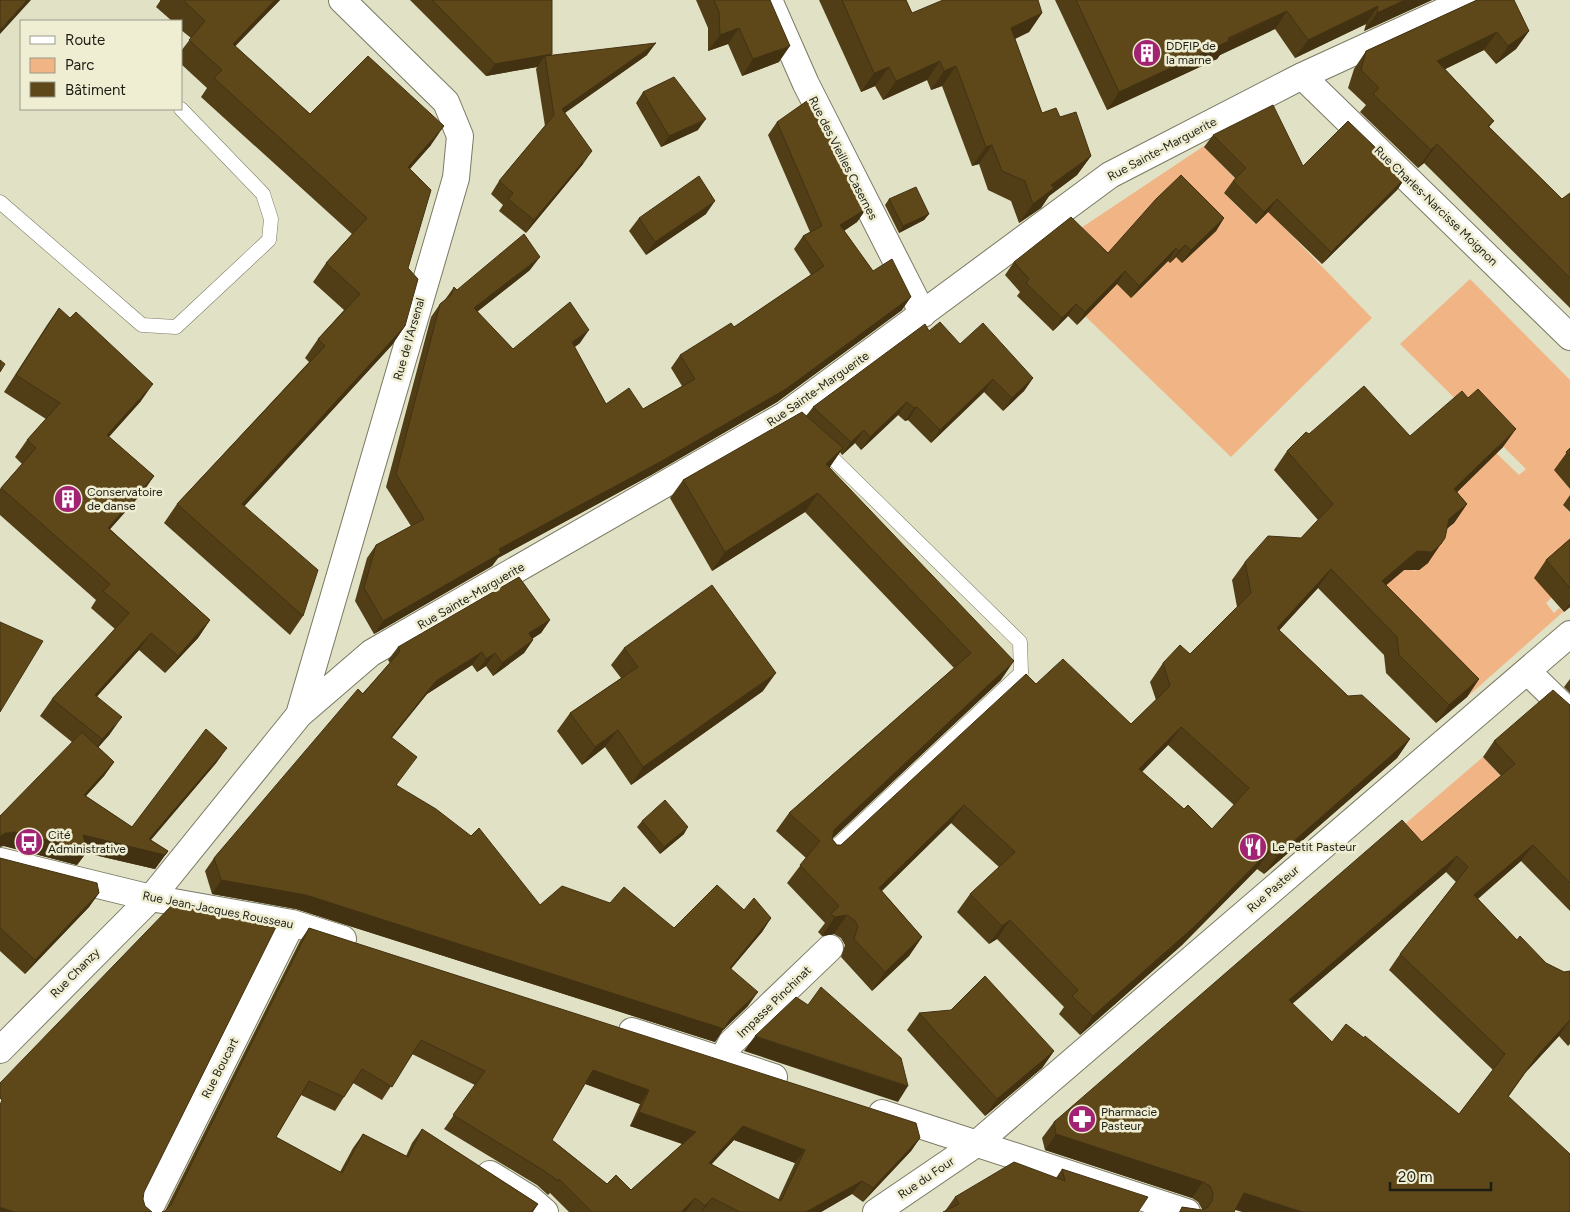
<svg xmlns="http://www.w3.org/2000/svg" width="1570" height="1212" font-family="Figtree,sans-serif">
<rect width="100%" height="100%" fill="#e1e1c6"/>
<!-- green -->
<path fill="#f0b485" d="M1204 146 1237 181 1224 193 1255 224 1265 208 1372 318 1231 457 1085 316 1097 304 1069 236Z
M1470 279 1570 380V452L1560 477 1570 489V499L1563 505 1570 513V546L1551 598 1546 603 1554 613 1559 608 1563 612 1467 697 1368 599 1406 568 1415 571C1433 562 1429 556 1438 541 1441 534 1449 528 1454 523L1434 499 1491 448 1519 475 1526 469 1400 344Z
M1483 757 1504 780 1411 858 1391 836Z"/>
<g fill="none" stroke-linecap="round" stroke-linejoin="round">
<defs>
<path id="service" d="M0 202 142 325 176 327 269 240 271 219 263 194 181 109
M821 447 1020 642 1021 673 827 855"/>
<path id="minor" d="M769 0 806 84 923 314
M1302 76 1570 337
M1527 671 1570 713
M299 715 456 178 460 136 446 102 342 0
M0 861 151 898 292 923 343 939
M632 1031 774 1077
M0 1050 151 898 299 715 371 653 785 415 1110 175 1302 76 1468 0
M722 1060 731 1043 830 948
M882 1113 1187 1212
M490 1174 529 1198 545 1212
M148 1212 292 923
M876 1212 976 1144 1570 634"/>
</defs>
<!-- service casing -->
<use href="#service" stroke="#7a7962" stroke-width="15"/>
<!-- minor casing -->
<use href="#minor" stroke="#7a7962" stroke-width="28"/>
<!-- service -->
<use href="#service" stroke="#fff" stroke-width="14"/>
<!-- minor -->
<use href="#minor" stroke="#fff" stroke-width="26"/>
</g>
<!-- wall -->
<path fill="#513e16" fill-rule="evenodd" d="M160 0H280L235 46 310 114 431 145 410 169 408 268 405 326 392 345 244 506 303 616 290 635 164 523 177 504 309 362 305 358 318 339 344 310 313 282 326 263 352 234 201 97 207 88 181 64V51L191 38 181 30V21H172L156 7 160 1Z
M410 0H552L551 55H647L565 113 583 164 526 233 499 211 503 205 491 194 499 181 545 126 536 69 537 67 486 76Z
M696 0H770L779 62 742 76 728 44 708 51V28Z
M819 0H906L912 13H1042L1029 32 1015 39 1042 113 1060 117 1091 156 1077 175 1049 196 1041 208 1019 223 1011 201 988 190 979 164 972 166 942 86 931 90 927 80 883 100 875 86 861 92Z
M1055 0H1432L1364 31 1366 24 1295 58 1275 29 1220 55 1217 59 1107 110Z
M1477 0 1529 31 1516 49 1496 64 1484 50 1445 69 1494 121 1489 127 1562 199 1570 193V308L1424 163 1418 168 1360 112 1366 105 1348 88 1354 69 1366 51Z
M643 92 698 130 661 147 636 103Z
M777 122 866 209 857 222 844 231 873 271 902 310 777 402 651 475 498 558 492 566 374 634 355 601 367 558 376 545 411 526 386 487 431 317 440 304 444 301 454 287 457 290 530 270 477 312 513 349 580 343 574 347 606 404 643 409 682 386 671 368 680 355 734 327 811 275 794 249 803 236 810 232 768 135Z
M1213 135 1303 166 1406 177 1397 190 1322 264 1268 212 1256 224 1224 193 1235 178 1204 147Z
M889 199 929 214 924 220 899 233 885 205Z
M706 214 646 255 629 231 639 218Z
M1224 218 1216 231 1182 263 1176 257 1170 263 1168 261 1131 298 1117 284 1077 325 1068 316 1053 331 1017 296 1020 292 1005 275 1014 262 1108 253Z
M59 308 141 401 109 437 154 476 142 493 110 529 210 620 198 638 165 673 139 650 97 696 110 734 98 747 114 762 104 776 86 796 132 827 217 762 151 840 168 851 155 869 86 853 77 865 4 846 72 742 40 716 52 699 115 629 91 608 96 600 0 515V489L22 464 15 457 27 440 46 419 4 392 47 325Z
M929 331 960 344 1033 378 1024 391 1003 411 984 392 931 443 908 420 905 421 898 415 861 450 855 443 842 455 840 452 829 467 1001 680 832 839 837 845H841L1036 684 1131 724 1156 700 1150 682 1163 663 1190 654 1237 607 1232 580 1245 562 1301 538 1318 520 1274 470 1287 451 1309 434 1410 436 1503 447 1457 492 1467 504 1454 523 1447 528 1428 563 1419 570H1404L1386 585 1479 679 1467 697 1436 723 1386 673 1384 655 1318 588 1279 630 1348 696 1410 739 1397 758 1264 874 1257 869 1182 945 1080 1035 1059 1014 1064 1007 997 939 989 944 957 912 970 894 999 867 951 823 882 891 922 937 909 956 872 991 841 957 845 945 841 938 834 934 822 936 818 932 825 923 787 883 806 858 776 831 789 813 954 668 805 512 712 571 670 498 683 480 806 416 813 407ZM1168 745 1234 805 1212 829 1184 809 1142 772Z
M1570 448V489L1554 470Z
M1570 495V512L1563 505Z
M1570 539V607L1564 612 1534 578 1546 560Z
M550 620 541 633 532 639 533 640 524 653 493 676 486 666 477 672 472 665 427 694 392 737 397 785 540 905 674 928 744 910 771 918 762 932 731 968 748 1006 723 1030 715 1042 296 909 212 894 205 871 214 858 390 663 388 660 398 647Z
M624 648 763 691 631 785 605 747 582 765 557 731 570 713 621 678 611 665Z
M1570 679V693L1564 687Z
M1570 705V911L1521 861 1478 899 1517 940 1546 963 1564 972 1570 971V1044L1568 1046 1559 1036 1526 1072 1509 1096 1235 1210 1234 1212H1179L1182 1207 1202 1210V1209L1198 1202 1192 1198 1045 1150 1042 1138 1054 1122 1422 842 1501 776 1483 757 1494 741ZM1446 872 1456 882 1400 954 1389 970 1493 1070 1459 1114 1332 1042 1292 1004Z
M642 821 684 834 660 854 637 827Z
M0 858 99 893 89 907 25 974 0 951Z
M309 928 920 1138 911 1151 863 1202 852 1194 821 1212H569L550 1193 548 1195 537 1185 444 1129 475 1085 412 1054 382 1100 353 1083 335 1111 301 1095 276 1137 340 1172 353 1148 363 1134 406 1156 412 1143 422 1129 538 1204 533 1212H162L165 1211 300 941ZM585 1084 640 1104 630 1126 682 1144 631 1190 607 1184 552 1140ZM734 1140 795 1163 778 1200 711 1164Z
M919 1013 1054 1051 1042 1068 985 1116 907 1030Z
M1062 1169 1138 1212 945 1211 955 1197 1056 1178Z"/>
<!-- shaded-wall -->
<path fill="#423212" d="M27 0H31L0 34V30Z
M275 0H280L219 63 233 44Z
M1405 0H1432L1364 31 1377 13Z
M1378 6 1366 24 1295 58 1308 40Z
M1287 11 1275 29 1220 55 1217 59 1107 110 1119 92Z
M1042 13 1029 32 998 47 1011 28Z
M739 28 728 44 708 51 720 35Z
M1529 31 1516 49 1496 64 1508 46Z
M1497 32 1484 50 1425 79 1437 61Z
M656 43 647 55 553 121 562 109Z
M790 46 779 62 742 76 753 59Z
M552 54 546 62 545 56 537 67 486 76 495 64Z
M940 61 927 80 883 100 896 81Z
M956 66 942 86 931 90 944 71Z
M889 67 875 86 861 92 874 73Z
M706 119 698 130 661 147 669 136Z
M444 126 431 145 394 186 408 167Z
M1437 144 1424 163 1418 168 1431 150Z
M992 145 979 164 972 166 986 147Z
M592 151 583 164 526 233 534 220Z
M1091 156 1077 175 1049 196 1041 208 1019 223 1033 204 1051 185Z
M1406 177 1397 190 1322 264 1331 252Z
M1277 199 1268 212 1256 224 1264 212Z
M715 201 706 214 646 255 655 242Z
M866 209 857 222 831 239 840 225Z
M929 214 924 220 899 233 903 226Z
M1224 218 1216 231 1182 263 1191 250Z
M1185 245 1176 257 1170 263 1179 251Z
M1176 248 1168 261 1131 298 1139 286Z
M540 257 530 270 465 321 474 308Z
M1125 271 1117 284 1077 325 1085 312Z
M911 297 902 310 777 402 651 475 498 558 492 566 374 634 383 621 499 549Z
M1076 304 1068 316 1053 331 1062 318Z
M405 326 392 345 229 523 242 504Z
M589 330 580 343 563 356 572 342Z
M1033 378 1024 391 1003 411 1012 398Z
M993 379 984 392 931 443 940 430Z
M153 384 141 401 95 452 107 435Z
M907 402 898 415 861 450 870 437Z
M917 407 908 420 905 421 914 408Z
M1516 429 1503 447 1441 508 1454 489Z
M864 430 855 443 842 455 851 442Z
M843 448 830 467 813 483 826 464Z
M154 476 142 493 96 545 108 528Z
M818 493 805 512 712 571 725 552Z
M1467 504 1454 523 1436 538 1449 519Z
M1441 544 1428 563 1419 570H1404L1369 600 1382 581 1417 551Z
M1331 569 1318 588 1264 647 1277 628Z
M1570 603V607L1564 612Z
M210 620 198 638 165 673 178 656Z
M550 620 541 633 519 647 529 633Z
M151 633 139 650 83 712 95 695Z
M533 640 524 653 493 676 502 663Z
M482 652 472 665 427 694 382 750 391 737 436 681Z
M495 653 486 666 477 672 486 659Z
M1014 661 1001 680 821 849 834 830Z
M776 673 763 691 631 785 643 767Z
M1479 679 1467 697 1436 723 1449 705Z
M122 717 110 734 90 757 102 739Z
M1181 727 1168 745 1126 788 1139 769Z
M618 730 605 747 582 765 595 747Z
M1410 739 1397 758 1264 874 1277 856Z
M227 748 217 762 142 850 168 851 155 869 86 853 77 865 4 846 0 847V836L5 833 14 832 149 839Z
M114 762 104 776 74 809 84 795Z
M964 805 951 823 866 906 879 888Z
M688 827 684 834 660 854 664 847Z
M1533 845 1521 861 1463 911 1474 895Z
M1270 850 1257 869 1182 945 1080 1035 1093 1016Z
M1457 856 1446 872 1278 1016 1289 1000Z
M221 880 306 895 730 1019 758 992 748 1006 723 1030 715 1042 296 909 212 894Z
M99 893 89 907 25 974 35 960Z
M847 915 834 934 822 936 835 917Z
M771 918 762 932 721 981 730 968Z
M1010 920 997 939 989 944 1002 926Z
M922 937 909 956 872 991 885 972Z
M1570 1020 1559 1036 1526 1072 1537 1056Z
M755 1036 908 1086 898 1102 744 1051Z
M1054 1051 1042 1068 985 1116 997 1099Z
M593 1070 649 1090 640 1104 583 1083Z
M639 1112 696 1132 686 1145 630 1126Z
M743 1126 805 1150 795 1163 734 1140 700 1177 709 1163Z
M1056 1134 1203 1182 1192 1198 1045 1150Z
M920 1138 911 1151 863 1202 873 1188Z
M862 1181 852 1194 821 1212H806Z
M1244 1193 1303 1212H1242L1232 1209Z
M695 1198 686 1212H681Z
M712 1198 703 1211 701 1212 705 1206Z
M0 1207 15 1212H0Z"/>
<!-- building -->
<path fill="#5e481a" stroke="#423212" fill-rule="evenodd" d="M0 0H27L0 30Z
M183 0H275L233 44 310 114 368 56 444 126 408 167 431 190 408 268 418 279 405 326 242 504 318 570 303 616 177 504 325 346 318 339 360 294 326 263 367 218 214 78 222 70 189 40 205 21Z
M432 0H552V54L495 64Z
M714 0H770L790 46 753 59 739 28 720 35 719 12Z
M842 0H906L912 13 943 0H1038L1042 13 1011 28 1042 113 1056 108 1060 117 1076 112 1091 156 1051 185 1054 188 1033 204 1025 181 1002 171 992 145 986 147 956 66 944 71 940 61 896 81 889 67 874 73Z
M1076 0H1405L1377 13 1378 6 1308 40 1287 11 1228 38 1229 41 1119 92Z
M1477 0H1514L1529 31 1508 46 1497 32 1437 61 1494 121 1488 126 1562 199 1570 193V278L1437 144 1431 150 1373 94 1379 88 1361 70 1366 51Z
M656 43 562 109 592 151 534 220 508 199 513 193 499 181 554 115 545 56Z
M674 77 706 119 669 136 643 92Z
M811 98 866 209 840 225 873 271 892 259 911 297 786 389 660 462 499 549 501 553 383 621 364 588 376 545 424 519 396 474 440 304 451 295 454 287 457 290 524 234 540 257 474 308 513 349 570 302 589 330 572 342 606 404 629 388 643 409 695 379 680 355 731 323 734 327 824 266 803 236 822 226 777 122Z
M1273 105 1303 166 1348 121 1406 177 1331 252 1277 199 1264 212 1233 181 1246 168 1213 135Z
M1181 175 1224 218 1191 250 1185 245 1179 251 1176 248 1139 286 1125 271 1085 312 1076 304 1062 318 1026 283 1029 279 1014 262 1071 217 1108 253 1156 199Z
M699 176 715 201 655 242 639 218Z
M916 187 929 214 903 226 889 199Z
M59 308 70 318 76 312 153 384 107 435 154 476 108 528 210 620 178 656 151 633 95 695 122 717 102 739 52 699 129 613 103 591 110 584 1 488 36 448 27 440 60 403 16 375Z
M940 322 960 344 983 323 1033 378 1012 398 993 379 940 430 917 407 914 408 907 402 870 437 864 430 851 442 813 407 925 324 929 331Z
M0 360 5 364 0 372Z
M1364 386 1410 436 1462 391 1468 398 1478 389 1516 429 1454 489 1467 504 1449 519 1445 538 1441 544 1432 552 1417 551 1382 581 1479 679 1449 705 1399 655 1397 637 1331 569 1277 628 1348 696 1362 695 1410 739 1277 856 1270 850 1195 926 1093 1016 1072 996 1078 990 1010 920 1002 926 970 894 1015 852 964 805 879 888 922 937 885 972 854 939 858 926 854 920 847 915 835 917 831 914 839 906 800 865 820 841 789 813 971 653 818 493 725 552 683 480 802 412 843 448 826 464 1014 661 834 830 832 839 837 845H841L1026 674 1036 684 1063 659 1131 724 1170 686 1163 663 1180 645 1190 654 1251 593 1245 562 1268 536 1301 538 1333 504 1287 451 1306 432 1309 434ZM1181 727 1249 788 1212 829 1188 805 1184 809 1139 769Z
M1570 448V457L1566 452Z
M1570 539V588L1546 560Z
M519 577 550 620 529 633 533 640 502 663 495 653 486 659 482 652 436 681 391 737 417 757 396 785 436 809 471 836 479 828 540 905 562 886 610 903 624 887 674 928 717 885 744 910 754 898 771 918 730 968 758 992 730 1019 724 1029 306 895 221 880 214 858 358 689 363 694 400 651 398 647Z
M712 585 776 673 643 767 618 730 595 747 570 713 638 667 624 648Z
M0 622 43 641 0 712Z
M1553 690 1570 705V883L1533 845 1474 895 1517 940 1520 936 1546 963 1564 972 1570 971V1020L1537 1056 1508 1096 1570 1154V1212H1303L1244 1193 1234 1212H1180L1182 1207 1202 1210 1208 1207 1212 1201 1213 1193 1210 1186 1203 1182 1056 1134 1054 1122 1402 820 1422 842 1515 764 1494 741ZM1457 856 1468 867 1400 954 1505 1054 1459 1114 1365 1036 1364 1038 1346 1024 1332 1042 1289 1000Z
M206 729 227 748 149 839 168 851 165 855 83 835 87 850 14 832 5 833 0 836V816L82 732 114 762 84 795 132 827Z
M665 800 688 827 664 847 642 821Z
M0 858 97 883 99 893 35 960 0 928Z
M175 902 279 921 144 1192 143 1199 145 1206 152 1212H15L0 1207V1105L2 1100 0 1098V1083Z
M309 928 916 1123 920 1138 873 1188 862 1181 806 1212H740L712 1198 705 1206 695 1198 681 1212H592L559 1179 558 1181 546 1172 453 1115 485 1071 421 1040 392 1087 362 1069 344 1097 309 1081 276 1137 342 1173 363 1134 408 1157 422 1129 538 1204 531 1212H162L165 1211 171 1205ZM593 1070 649 1090 639 1112 696 1132 631 1190 616 1175 607 1184 552 1140ZM743 1126 805 1150 781 1201 709 1163Z
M985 976 1054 1051 997 1099 919 1013 951 1010Z
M821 987 901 1058 908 1086 755 1036 796 997 808 1005Z
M1014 1162 1065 1181 1062 1169 1148 1197 1138 1212H943L959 1204 955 1197Z"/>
<!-- icons -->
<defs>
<symbol id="building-disc" viewBox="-11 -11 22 22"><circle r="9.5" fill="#a32373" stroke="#efeed3"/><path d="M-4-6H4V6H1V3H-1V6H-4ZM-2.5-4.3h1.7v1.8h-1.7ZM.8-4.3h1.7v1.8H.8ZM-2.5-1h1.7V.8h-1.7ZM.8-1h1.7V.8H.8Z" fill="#fff"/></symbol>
<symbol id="bus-disc" viewBox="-11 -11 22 22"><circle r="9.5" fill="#a32373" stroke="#efeed3"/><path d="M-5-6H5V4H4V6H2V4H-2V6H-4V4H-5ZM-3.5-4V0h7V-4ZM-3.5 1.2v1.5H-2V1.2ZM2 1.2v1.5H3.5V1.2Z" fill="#fff"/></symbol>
<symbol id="restaurant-disc" viewBox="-11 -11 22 22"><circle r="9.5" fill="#a32373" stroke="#efeed3"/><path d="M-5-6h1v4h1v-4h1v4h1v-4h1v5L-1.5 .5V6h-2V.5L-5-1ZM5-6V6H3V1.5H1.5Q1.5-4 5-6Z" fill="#fff"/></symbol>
<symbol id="pharmacy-disc" viewBox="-11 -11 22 22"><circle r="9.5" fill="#a32373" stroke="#efeed3"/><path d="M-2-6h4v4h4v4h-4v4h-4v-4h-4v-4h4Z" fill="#fff"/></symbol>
</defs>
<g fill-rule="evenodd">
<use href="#building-disc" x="1131" y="37" width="32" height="32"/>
<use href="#building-disc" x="52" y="483" width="32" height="32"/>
<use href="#bus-disc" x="13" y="826" width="32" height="32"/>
<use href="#restaurant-disc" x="1237" y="831" width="32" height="32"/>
<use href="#pharmacy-disc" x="1066" y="1103" width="32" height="32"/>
</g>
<g text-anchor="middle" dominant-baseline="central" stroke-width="5" stroke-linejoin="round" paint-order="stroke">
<!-- poi labels -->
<g font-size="12" fill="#1e1d14" stroke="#efeed3" text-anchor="start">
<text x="1166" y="46">DDFIP de<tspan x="1166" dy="14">la marne</tspan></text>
<text x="87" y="492">Conservatoire<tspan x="87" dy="14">de danse</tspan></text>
<text x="48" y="835">Cité<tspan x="48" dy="14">Administrative</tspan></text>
<text x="1272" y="847">Le Petit Pasteur</text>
<text x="1101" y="1112">Pharmacie<tspan x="1101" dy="14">Pasteur</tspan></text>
</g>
<!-- street labels -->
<g font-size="12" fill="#1e1d14" stroke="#efeed3">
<text transform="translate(1162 149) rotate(-28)">Rue Sainte-Marguerite</text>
<text transform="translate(843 158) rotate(63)">Rue des Vieilles Casernes</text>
<text transform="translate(1436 206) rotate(44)">Rue Charles-Narcisse Moignon</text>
<text transform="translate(409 339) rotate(-74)">Rue de l'Arsenal</text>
<text transform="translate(818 389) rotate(-35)">Rue Sainte-Marguerite</text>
<text transform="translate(471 596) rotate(-30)">Rue Sainte-Marguerite</text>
<text transform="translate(1273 889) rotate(-41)">Rue Pasteur</text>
<text transform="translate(218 910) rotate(11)">Rue Jean-Jacques Rousseau</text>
<text transform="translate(75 973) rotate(-45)">Rue Chanzy</text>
<text transform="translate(774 1002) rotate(-44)">Impasse Pinchinat</text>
<text transform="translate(220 1068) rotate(-63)">Rue Boucart</text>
<text transform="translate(926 1178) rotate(-34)">Rue du Four</text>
</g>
</g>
<!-- legend -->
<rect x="20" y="20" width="162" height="90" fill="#efeed3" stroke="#9b9a87"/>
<rect x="30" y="36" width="25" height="8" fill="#ffffff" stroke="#9b9a87"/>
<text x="65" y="45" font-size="15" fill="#1e1d14">Route</text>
<rect x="30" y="58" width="25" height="15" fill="#f0b485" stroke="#9b9a87"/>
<text x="65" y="70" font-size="15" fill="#1e1d14">Parc</text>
<rect x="30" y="82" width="25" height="15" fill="#5e481a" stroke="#9b9a87"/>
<text x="65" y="95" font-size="15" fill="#1e1d14">Bâtiment</text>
<!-- scale -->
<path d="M1390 1182v8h101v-8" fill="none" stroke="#1e1d14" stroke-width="2.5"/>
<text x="1398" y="1182" font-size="15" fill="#1e1d14" stroke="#efeed3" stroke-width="4" paint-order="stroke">20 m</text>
</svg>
